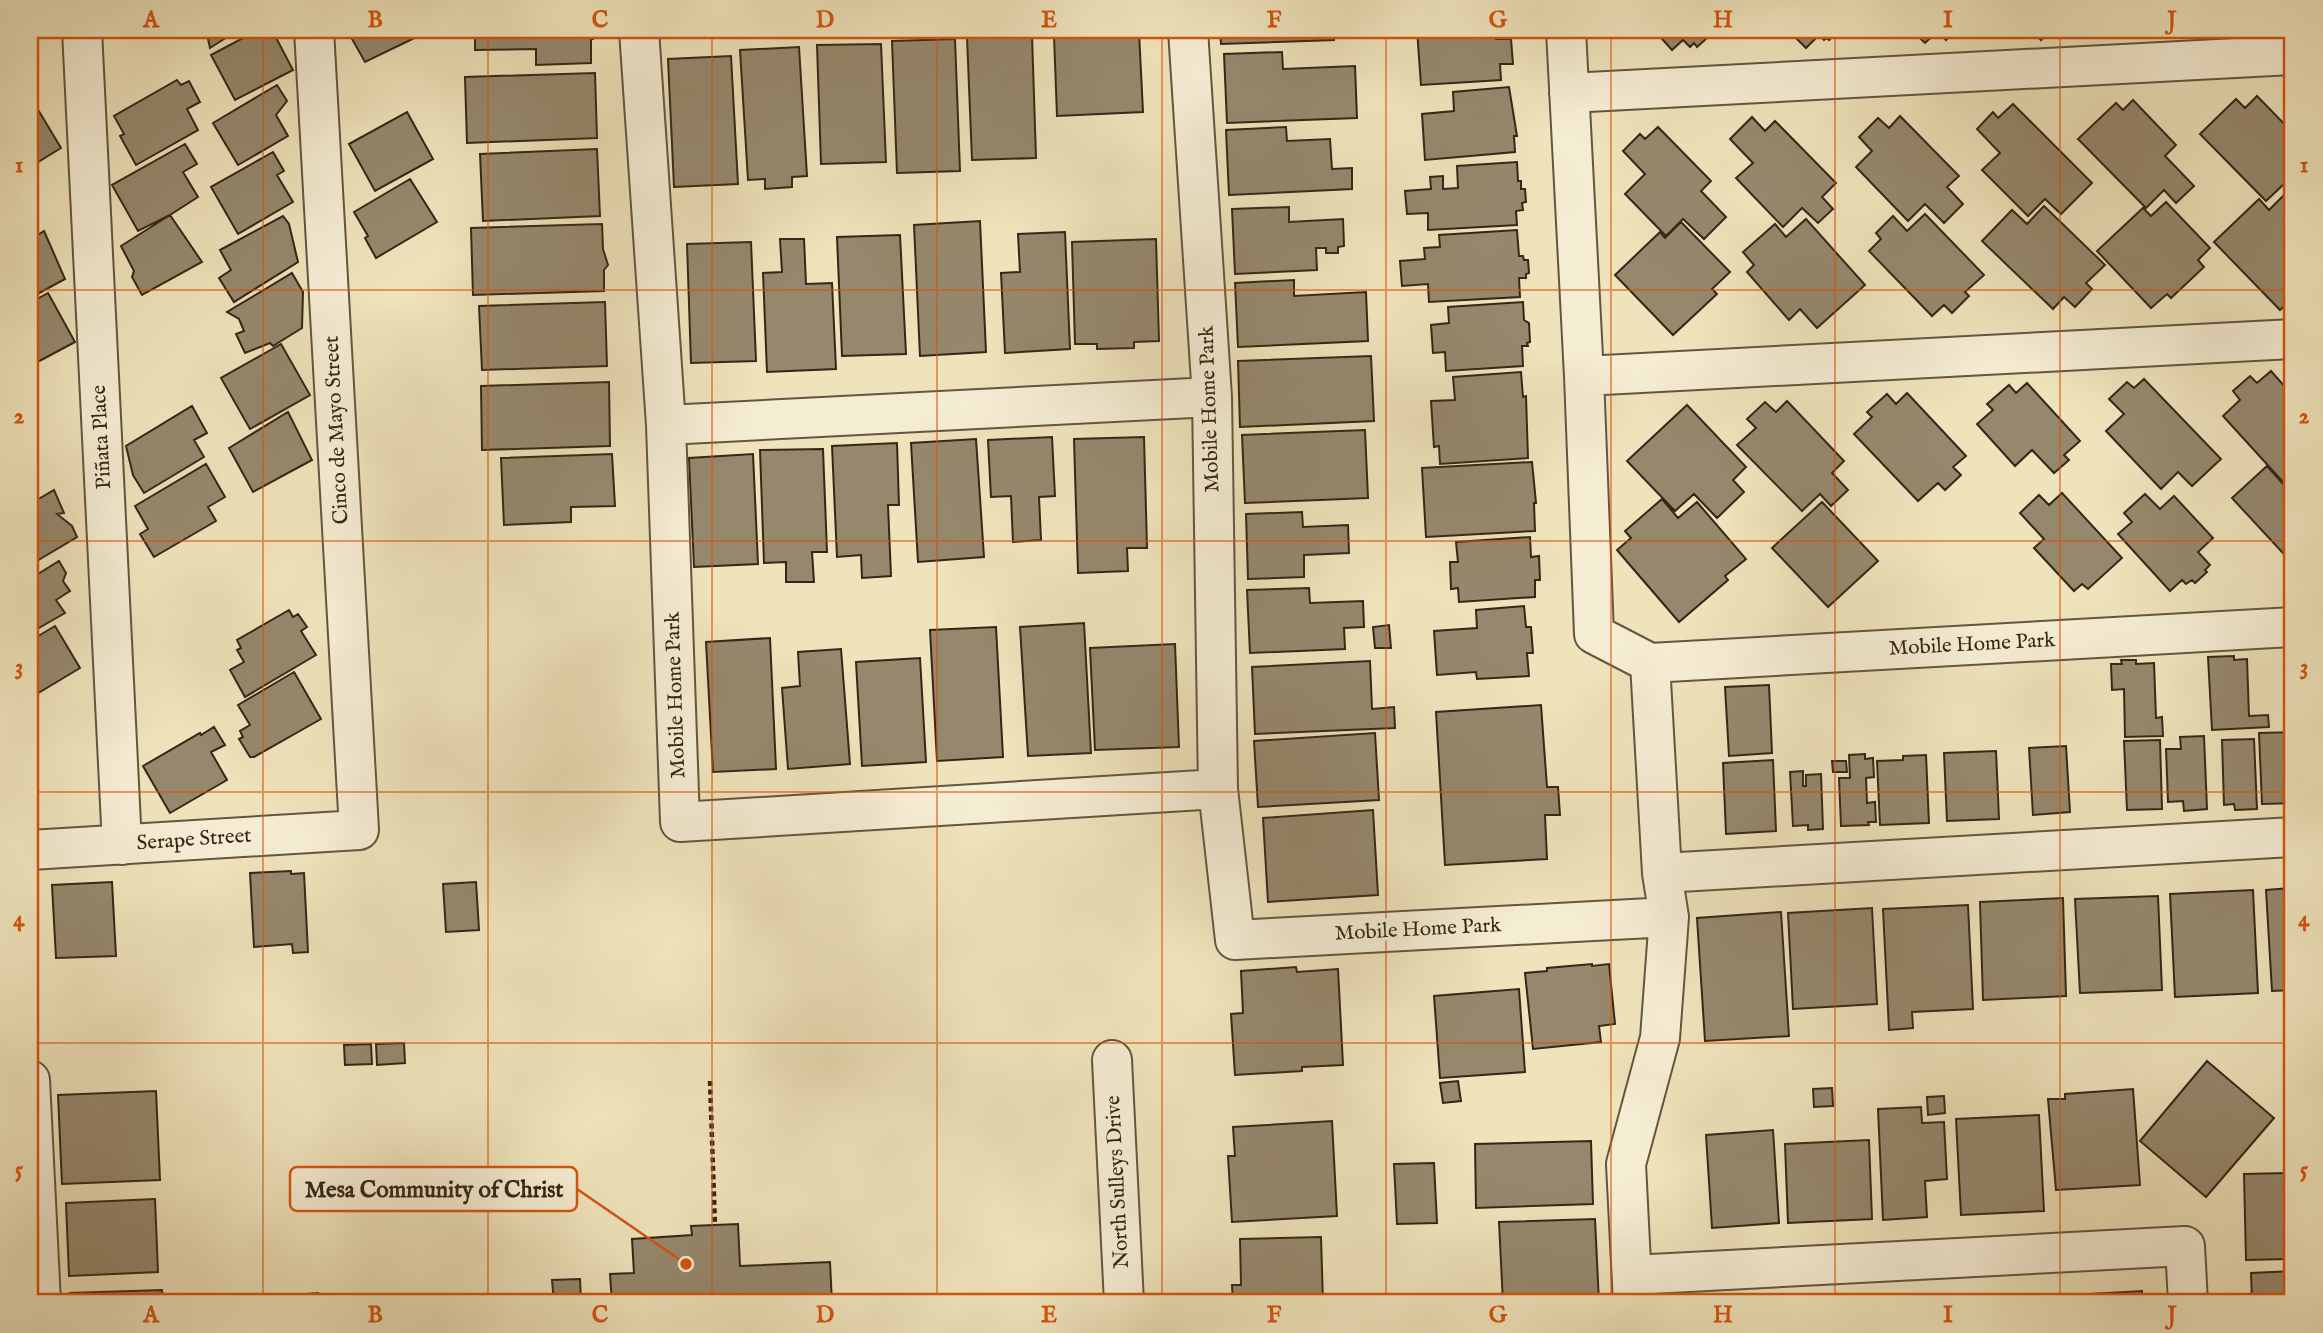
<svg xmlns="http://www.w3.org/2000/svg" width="2323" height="1333" font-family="'IM FELL English',serif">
<rect width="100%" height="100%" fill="#efe3bb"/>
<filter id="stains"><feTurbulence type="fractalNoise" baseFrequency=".00286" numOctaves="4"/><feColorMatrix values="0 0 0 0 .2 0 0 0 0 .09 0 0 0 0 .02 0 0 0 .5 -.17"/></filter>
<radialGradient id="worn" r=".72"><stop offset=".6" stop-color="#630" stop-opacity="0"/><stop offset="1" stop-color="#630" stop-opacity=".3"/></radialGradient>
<!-- building -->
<path fill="#96886d" stroke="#352618" stroke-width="2" d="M206 30H238L210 48Z
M258 30H272L293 70 235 100 211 55Z
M347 30H431L365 62Z
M475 30H590L593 32V39H591V63L536 65V49L475 50Z
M1220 30H1334V40L1221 44Z
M1417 30H1496V39H1511L1513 64H1500L1501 80 1421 85Z
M1654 30H1708L1703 34 1707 38 1697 47 1694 43 1690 47 1683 40 1672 50Z
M1788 30H1839L1829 40 1827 38 1824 40 1819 35 1806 48Z
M1911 30H1956L1946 40 1938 31 1925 43Z
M2031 30H2052L2041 40Z
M1139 32 1143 112 1057 116 1054 36Z
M1032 35 1036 158 972 160 967 37Z
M955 39 960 171 897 173 892 41Z
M881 44 886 162 821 164 817 45Z
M799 47 807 176 792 177V187L765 189V179L748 180 740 50Z
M1282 52 1283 69 1355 66 1357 118 1227 123 1224 54Z
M731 56 738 184 674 187 668 59Z
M595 73 597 138 467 143 465 77Z
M177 80 181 85 189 81 200 102 187 109 198 130 136 165 120 136 124 134 114 116Z
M277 85 287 101 276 115 288 136 238 165 213 123Z
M1509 87 1517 136H1514L1515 152 1425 160 1422 114 1454 111 1453 92Z
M2257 96 2293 133V193L2284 184 2266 201 2200 134 2236 99 2245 108Z
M2133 100 2176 145 2165 156 2194 186 2176 203 2164 190 2146 208 2078 139 2116 103 2123 110Z
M34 103 61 148 30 167V105Z
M2013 104 2092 183 2061 214 2045 199 2028 216 1982 170 2000 153 1977 129 1993 112 1998 118Z
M407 112 433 159 375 191 349 144Z
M1900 116 1959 176 1947 187 1963 204 1944 223 1925 204 1908 221 1856 167 1872 151 1859 137 1878 118 1889 128Z
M1752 117 1765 131 1775 121 1836 183 1822 197 1833 209 1818 223 1802 208 1783 227 1736 178 1753 163 1730 139Z
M1286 127 1287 141 1330 139 1332 169 1352 168V189L1229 195 1226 130Z
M1658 127 1711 181 1701 191 1726 217 1704 239 1683 219 1666 236 1625 194 1645 174 1623 151 1640 134 1645 139Z
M185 144 197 164 183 172 198 197 170 215 138 231 112 185Z
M597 149 600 216 483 221 480 154Z
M273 152 284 171 277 175 293 202 238 234 211 187Z
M1517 162 1518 181H1521V189H1525L1526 202 1522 203 1523 210 1516 211 1517 225 1428 230V213L1407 214 1405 191 1431 189 1430 177 1443 176V189L1458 188 1457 166Z
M410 179 437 222 376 258 365 238 368 236 354 212Z
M2287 192 2293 198V298L2280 310 2214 242 2259 199 2269 210Z
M2166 202 2210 248 2198 260 2204 267 2171 298 2167 294 2151 308 2097 251 2143 208 2151 216Z
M2044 206 2105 265 2086 283 2092 289 2075 307 2064 297 2053 309 1982 241 2012 210 2027 224Z
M1289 207V222L1343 219 1344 246 1338 247V253H1326V248H1316L1317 270 1235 274 1232 209Z
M1925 214 1984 275 1965 292 1969 296 1952 313 1944 305 1932 316 1869 251 1881 239 1876 233 1893 216 1907 231Z
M170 215 202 262 142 295 132 277 134 271 121 246Z
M283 216 289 224 298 262 234 302 219 278 231 270 220 250Z
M1806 219 1865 285 1817 328 1800 309 1789 320 1747 272 1754 265 1743 252 1775 224 1786 237Z
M980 221 986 352 920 356 914 225Z
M1681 222 1730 272 1712 289 1717 294 1673 335 1615 275 1660 232 1665 238Z
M602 224 603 249 608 265 604 270V291L473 295 471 228Z
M1517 230 1519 256H1523L1524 260H1528L1529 273 1526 274V278H1519L1520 297 1429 302 1428 284 1402 286 1400 261 1425 259 1424 248 1440 247 1439 235Z
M44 231 65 279 30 298V240Z
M1065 232 1070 349 1005 353 1001 273 1020 272 1018 234Z
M900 235 906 354 842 356 837 237Z
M780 239H804L806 284 832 283 836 369 767 372 763 273 782 272Z
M1156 239 1159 341 1134 342V348L1097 349V344H1075L1072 242Z
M751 242 756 361 691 363 687 244Z
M292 273 303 292 302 328 273 346 270 343 245 353 236 334 244 331 239 319 227 312Z
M1294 280V296L1366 292 1368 341 1238 347 1235 283Z
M48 293 75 342 30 366V303Z
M605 302 607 366 482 370 479 306Z
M1523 302 1524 320 1529 323 1530 342 1527 343 1528 346H1522L1523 366 1446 371 1445 352 1433 353 1431 325 1449 323 1448 307Z
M281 344 310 395 250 429 221 378Z
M1371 356 1374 421 1240 427 1238 361Z
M2271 371 2293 396V474L2284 483 2223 416 2240 400 2233 391 2250 376 2257 383Z
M1521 372 1523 397 1526 396 1528 458 1440 464 1439 446 1434 447 1431 401 1455 400 1453 377Z
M2144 379 2221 459 2192 486 2178 472 2161 489 2106 431 2124 414 2109 399 2127 382 2134 388Z
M609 382 610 446 482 450 481 386Z
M2027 383 2080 441 2064 455 2069 460 2054 473 2032 450 2015 466 1977 424 1993 410 1987 404 2009 385 2016 393Z
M1907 393 1966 456 1953 467 1961 475 1945 490 1938 483 1918 501 1854 434 1872 417 1867 412 1887 394 1896 404Z
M1787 401 1844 461 1832 473 1848 490 1831 506 1820 494 1802 511 1737 445 1756 428 1747 419 1765 402 1776 412Z
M1687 405 1746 467 1733 480 1744 492 1717 518 1694 494 1675 511 1627 461Z
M192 406 207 433 194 440 204 457 144 493 133 475 126 446Z
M288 412 312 460 253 492 229 448Z
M1365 430 1368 498 1245 503 1242 435Z
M1052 437 1055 496 1039 497 1041 540 1013 542 1011 496 991 497 988 440Z
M1144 437 1147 548H1127L1128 571 1078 573 1074 439Z
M976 439 984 557 918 562 911 443Z
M897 443 899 505H888L891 576 862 578 861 555 837 557 832 446Z
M823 449 827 552H812L814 582H786V562L764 563 760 450Z
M612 454 615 506 571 507V522L504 525 501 458Z
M753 454 758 564 694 567 689 458Z
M1532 462 1536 503H1534L1535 531 1426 537 1422 468Z
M206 464 225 497 208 507 216 521 154 557 140 534 148 529 135 506Z
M2267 466 2293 495V564L2232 498Z
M54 490 64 513 57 514 72 526 77 537 30 565V504Z
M2062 493 2122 558 2088 589 2082 584 2074 591 2034 548 2044 539 2020 513 2039 495 2049 505Z
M2145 494 2160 509 2174 496 2213 538 2198 552 2210 565 2205 570 2207 572 2195 583 2192 580 2186 584 2182 580 2170 591 2118 534 2132 522 2124 513Z
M1662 499 1678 518 1697 502 1746 559 1725 576 1728 580 1679 622 1617 550 1631 538 1625 531Z
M1822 502 1878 561 1828 607 1772 548Z
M1302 512 1303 527 1348 525 1349 553 1304 555V577L1248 579 1246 514Z
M1530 537 1531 557 1539 556 1540 580H1535V597L1459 602 1458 588 1451 589 1450 562H1458L1456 542Z
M59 561 66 573 63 581 70 591 56 600 65 613 30 633V579Z
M1309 588 1310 603 1363 601 1364 627 1344 628 1345 649 1250 653 1247 590Z
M1524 606 1526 627H1531L1533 653H1527L1529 676 1477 679 1476 672 1437 675 1434 631 1477 628 1476 610Z
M289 610 293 617 298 614 307 627 301 631 316 655 245 697 230 670 244 662 237 650 241 648 237 640Z
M1084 623 1091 753 1028 756 1020 627Z
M1389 625 1391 648H1375L1373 627Z
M55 626 80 668 30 698V641Z
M996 627 1003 757 937 761 930 630Z
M770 638 776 769 713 772 706 642Z
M1175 644 1179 747 1095 750 1090 648Z
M841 649 850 764 788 769 782 688 800 686 798 652Z
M2234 656V660L2247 659 2249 716 2268 715 2269 727 2212 730 2208 657Z
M920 658 926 762 862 766 856 662Z
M2121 660H2136V664L2154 663 2156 718 2162 717 2163 736 2125 737 2124 689 2112 690 2111 664H2122Z
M1370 661 1372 709 1394 707 1395 728 1255 734 1252 667Z
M294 672 321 719 254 757H250L239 739 243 737 240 731 250 725 238 705Z
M1769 685 1772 753 1729 756 1725 687Z
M1541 705 1547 787H1558L1560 815H1545L1547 859 1445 865 1436 712Z
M214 727 225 745 211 752 227 780 170 813 143 766 200 733 201 735Z
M2293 732V803L2262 804 2259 733Z
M1375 733 1379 800 1258 807 1254 741Z
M2204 736 2207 809 2184 811 2183 801 2168 802 2166 749H2181L2180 737Z
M2254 739 2257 809 2235 810 2234 804 2224 805 2222 740Z
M2160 740 2162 809 2127 810 2124 741Z
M2066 746 2070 812 2033 815 2029 748Z
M1996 751 1999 819 1947 821 1944 753Z
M1865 754V759L1873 758 1874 777 1866 778 1867 803 1875 802 1876 822H1868L1869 825 1841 826 1839 778H1850L1849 755Z
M1926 755 1929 823 1880 825 1877 761 1903 760V756Z
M1773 760 1776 831 1726 834 1723 763Z
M1832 761H1846L1847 772H1833Z
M1803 771V786H1806V775L1821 774 1823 829 1808 830V825L1793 826 1790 772Z
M1373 810 1378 895 1268 902 1263 818Z
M291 871V874L304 873 308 952 293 953 292 944 254 947 250 873Z
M112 882 116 956 56 958 52 885Z
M476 882 479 930 446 932 443 884Z
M2293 888V990L2272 991 2266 890Z
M2253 890 2258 993 2175 997 2170 894Z
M2158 896 2162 990 2080 993 2075 899Z
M2063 898 2066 996 1983 1000 1980 902Z
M1968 905 1973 1009 1912 1012 1913 1028 1889 1030 1883 909Z
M1872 908 1877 1004 1793 1009 1788 913Z
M1781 912 1789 1036 1705 1041 1697 918Z
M1592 964V966L1609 964 1615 1024 1599 1026 1601 1042 1533 1049 1525 973 1547 971V968Z
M1296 967 1297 972 1338 969 1343 1065 1302 1067V1071L1235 1075 1231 1014 1243 1013 1241 971Z
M1519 989 1525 1072 1440 1078 1434 996Z
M404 1043 405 1063 377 1065 376 1044Z
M371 1044 372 1064 345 1065 344 1045Z
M2207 1061 2274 1118 2206 1197 2140 1141Z
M1458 1081 1461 1101 1443 1103 1440 1083Z
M1832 1088 1833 1106 1814 1107 1813 1089Z
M2133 1089 2140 1185 2056 1190 2048 1099H2065V1094Z
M156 1091 160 1180 62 1184 58 1095Z
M1944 1096 1945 1113 1928 1115 1927 1097Z
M1921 1107 1922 1123 1944 1122 1947 1179 1925 1181 1927 1217 1883 1220 1878 1109Z
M2039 1115 2044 1211 1961 1215 1956 1119Z
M1332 1121 1337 1216 1232 1222 1228 1156H1235L1233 1127Z
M1773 1130 1779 1223 1712 1228 1706 1135Z
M1869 1140 1872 1219 1788 1223 1785 1144Z
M1591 1141 1593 1204 1476 1208 1475 1144Z
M1434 1163 1437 1223 1397 1224 1394 1164Z
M2293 1173V1259L2246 1260 2244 1174Z
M155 1199 158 1272 69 1276 66 1203Z
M1595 1219 1599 1303H1503L1499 1222Z
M738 1224 740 1266 830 1262 832 1303H612L610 1274 634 1273 632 1239 692 1235 691 1226Z
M1321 1237 1323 1303H1233L1232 1285H1241L1240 1239Z
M2293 1271V1303H2252L2251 1273Z
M580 1279 581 1301 554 1303 552 1280Z
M162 1290 163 1303H71L70 1293Z
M2142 1291V1303H2054V1296Z
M318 1293V1303H294V1295Z
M2046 1297V1303H1959L1958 1301Z"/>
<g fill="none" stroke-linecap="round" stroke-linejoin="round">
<defs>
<path id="minor" d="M82 30 122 845
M639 30 666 425 680 822 1218 789 1235 940 1669 917
M1188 30 1212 397 1218 789
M1566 30 1584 376 1594 634 1650 663 1662 873 1669 917 1660 1038 1626 1164 1633 1303
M1569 93 2293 55
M1584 376 2293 339
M666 425 1212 397
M1650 663 2293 627
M30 850 359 830 314 30
M1662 873 2293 837
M1112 1060 1124 1303
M30 1080 41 1303
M1632 1275 2185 1246 2188 1303"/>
</defs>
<!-- minor casing -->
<use href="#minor" stroke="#645541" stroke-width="42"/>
<!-- path -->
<path stroke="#352618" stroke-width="4.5" stroke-dasharray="5 3.5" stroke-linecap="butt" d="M710 1081 715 1225"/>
<!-- minor -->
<use href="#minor" stroke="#f5edd3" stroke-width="38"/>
</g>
<!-- grid -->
<path fill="none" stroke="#d6540d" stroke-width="2" stroke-opacity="0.55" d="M263 30V1303M488 30V1303M712 30V1303M937 30V1303M1162 30V1303M1386 30V1303M1611 30V1303M1835 30V1303M2060 30V1303M30 290H2293M30 541H2293M30 792H2293M30 1043H2293"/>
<g text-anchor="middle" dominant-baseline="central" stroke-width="7" stroke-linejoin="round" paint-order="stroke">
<!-- street labels -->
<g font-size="21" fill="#352618" stroke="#f5edd3">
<text transform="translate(1210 409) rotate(-92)">Mobile Home Park</text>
<text transform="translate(337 430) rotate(-93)">Cinco de Mayo Street</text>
<text transform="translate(102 437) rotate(-93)">Piñata Place</text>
<text transform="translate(1972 645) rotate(-3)">Mobile Home Park</text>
<text transform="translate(676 695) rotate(-92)">Mobile Home Park</text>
<text transform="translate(194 840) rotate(-4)">Serape Street</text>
<text transform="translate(1418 930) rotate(-3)">Mobile Home Park</text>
<text transform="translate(1118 1182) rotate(-93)">North Sulleys Drive</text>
</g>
</g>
<!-- callouts -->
<path fill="none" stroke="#d6540d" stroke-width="2.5" d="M686 1264L577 1189"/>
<circle fill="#d6540d" stroke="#f5edd3" stroke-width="2.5" cx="686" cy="1264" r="7"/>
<rect fill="#f5edd3" stroke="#d6540d" stroke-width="2.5" x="290" y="1167" width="287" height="44" rx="7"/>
<g font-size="23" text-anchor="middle" font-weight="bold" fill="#352618">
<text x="434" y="1197">Mesa Community of Christ</text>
</g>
<!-- margin -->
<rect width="2323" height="1333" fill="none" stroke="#efe3bb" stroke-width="77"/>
<rect x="38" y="38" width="2246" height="1256" fill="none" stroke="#d6540d" stroke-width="2.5"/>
<g font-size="23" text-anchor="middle" font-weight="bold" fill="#d6540d">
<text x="151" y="27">A</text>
<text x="375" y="27">B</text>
<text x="600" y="27">C</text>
<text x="825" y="27">D</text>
<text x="1049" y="27">E</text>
<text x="1274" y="27">F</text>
<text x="1498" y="27">G</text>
<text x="1723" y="27">H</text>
<text x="1948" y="27">I</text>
<text x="2172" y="27">J</text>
<text x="19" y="172">1</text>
<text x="2304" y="172">1</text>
<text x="19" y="423">2</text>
<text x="2304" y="423">2</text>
<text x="19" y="674">3</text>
<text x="2304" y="674">3</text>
<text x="19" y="926">4</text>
<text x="2304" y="926">4</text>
<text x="19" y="1177">5</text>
<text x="2304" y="1177">5</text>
<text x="151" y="1322">A</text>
<text x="375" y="1322">B</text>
<text x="600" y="1322">C</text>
<text x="825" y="1322">D</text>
<text x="1049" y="1322">E</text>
<text x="1274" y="1322">F</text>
<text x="1498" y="1322">G</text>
<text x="1723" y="1322">H</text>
<text x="1948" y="1322">I</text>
<text x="2172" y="1322">J</text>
</g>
<rect width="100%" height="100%" filter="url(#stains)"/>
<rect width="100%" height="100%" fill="url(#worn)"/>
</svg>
